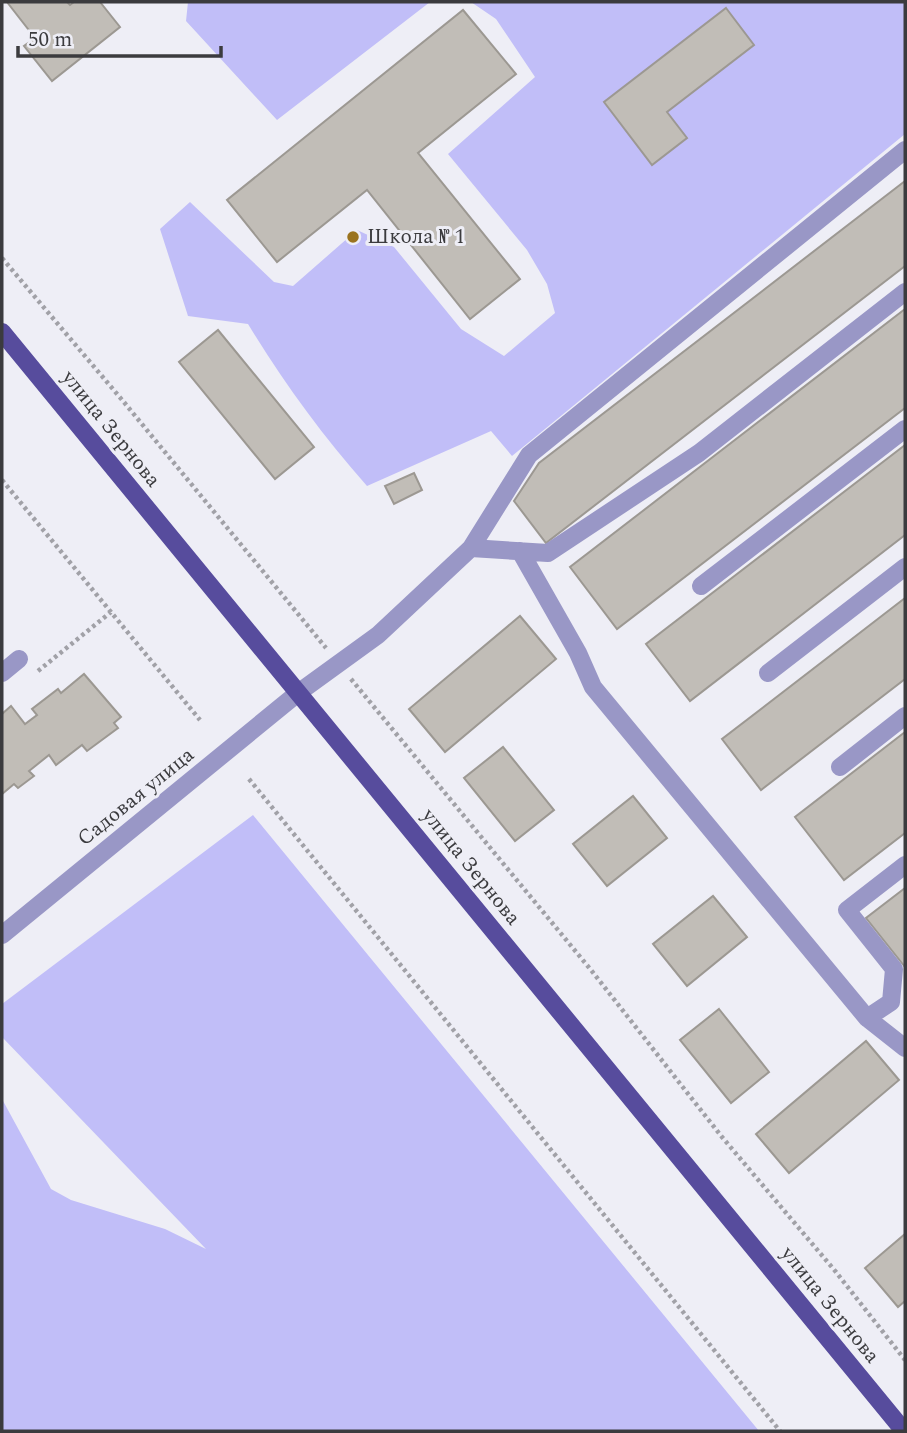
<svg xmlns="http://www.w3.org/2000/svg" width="907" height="1433" font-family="Spectral,serif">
<rect width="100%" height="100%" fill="#eeeef6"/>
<!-- green -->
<path fill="#c1bef8" d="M188 2H430L277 120 186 21Z
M471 2H905V134L512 456 491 431 367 486C322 435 283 382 248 324L188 316 160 229 190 202 274 282 293 286 357 230 394 247 461 329 504 356 555 313 547 284 527 250 448 154 535 77 496 19Z
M253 815 759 1431H2V1099L51 1189 71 1200 165 1229 206 1249 2 1037V1004Z"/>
<!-- building -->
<path fill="#c1bdb7" stroke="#9c9892" stroke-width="2" d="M7 2H67L70 5 74 2H100L120 27 52 81 24 46 35 38Z
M726 8 754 45 667 112 687 138 652 165 604 102Z
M463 10 516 74 418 153 520 279 470 319 367 190 277 262 227 200Z
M905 181V266L546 543 514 501 539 463Z
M905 309V408L617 629 570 567Z
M218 330 314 447 275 479 179 362Z
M905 445V535L690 701 646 644Z
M414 473 422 490 394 504 385 486Z
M905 598V679L761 790 722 739Z
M520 616 556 659 445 752 409 709Z
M84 674 121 717 114 723 118 728 87 751 82 745 56 765 49 755 29 771 34 776 18 788 14 784 2 794V714L11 706 25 724 37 715 32 709 58 689 61 693Z
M905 732V833L844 880 795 817Z
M503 747 554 810 515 841 464 778Z
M633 796 667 838 607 886 573 844Z
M905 888V967L866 918Z
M713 896 747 937 687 986 653 944Z
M719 1009 769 1072 731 1103 680 1040Z
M866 1041 899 1080 789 1173 756 1134Z
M905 1234V1301L898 1307 865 1268Z"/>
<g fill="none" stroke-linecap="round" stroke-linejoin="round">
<!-- path -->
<path stroke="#a1a1a7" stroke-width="4.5" stroke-dasharray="3.5 3.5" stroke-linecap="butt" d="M2 258 123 401 326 648
M2 480 200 720
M38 671 111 612
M351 679 591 970 722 1137 836 1272 905 1360
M249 779 780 1431"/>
<!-- minor -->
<path stroke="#9997c6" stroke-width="18" d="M471 548 548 553 699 453 905 292
M520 551 578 653 593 687 867 1018 905 1048
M701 586 905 429
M2 673 19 659
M768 673 905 567
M840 767 905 716
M2 935 298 693 378 635 471 548 529 455 905 150
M867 1018 891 1002 894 969 847 910 905 865"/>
<!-- major -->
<path stroke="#574c9d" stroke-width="18" d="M2 332 904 1431"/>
</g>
<!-- markers -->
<circle fill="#9a731f" stroke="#eeeef6" stroke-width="2.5" cx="353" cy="237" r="7"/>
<g text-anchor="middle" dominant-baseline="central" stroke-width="6" stroke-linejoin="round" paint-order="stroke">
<!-- poi labels -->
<g font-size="21" fill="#3b3b3e" stroke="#eeeef6" text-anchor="start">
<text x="367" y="237">Школа № 1</text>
</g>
<!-- street labels -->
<g font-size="21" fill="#3b3b3e" stroke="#eeeef6">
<text transform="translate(111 429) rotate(51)">улица Зернова</text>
<text transform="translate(136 797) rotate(-39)">Садовая улица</text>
<text transform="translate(471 867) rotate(51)">улица Зернова</text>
<text transform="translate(830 1305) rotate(51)">улица Зернова</text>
</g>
</g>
<!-- border -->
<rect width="907" height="1433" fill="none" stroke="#3b3b3e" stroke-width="7"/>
<!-- scale -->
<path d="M18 46v10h203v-10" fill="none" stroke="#3b3b3e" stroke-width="3.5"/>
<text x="28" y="46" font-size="21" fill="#3b3b3e" stroke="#eeeef6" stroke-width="5" paint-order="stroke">50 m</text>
</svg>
